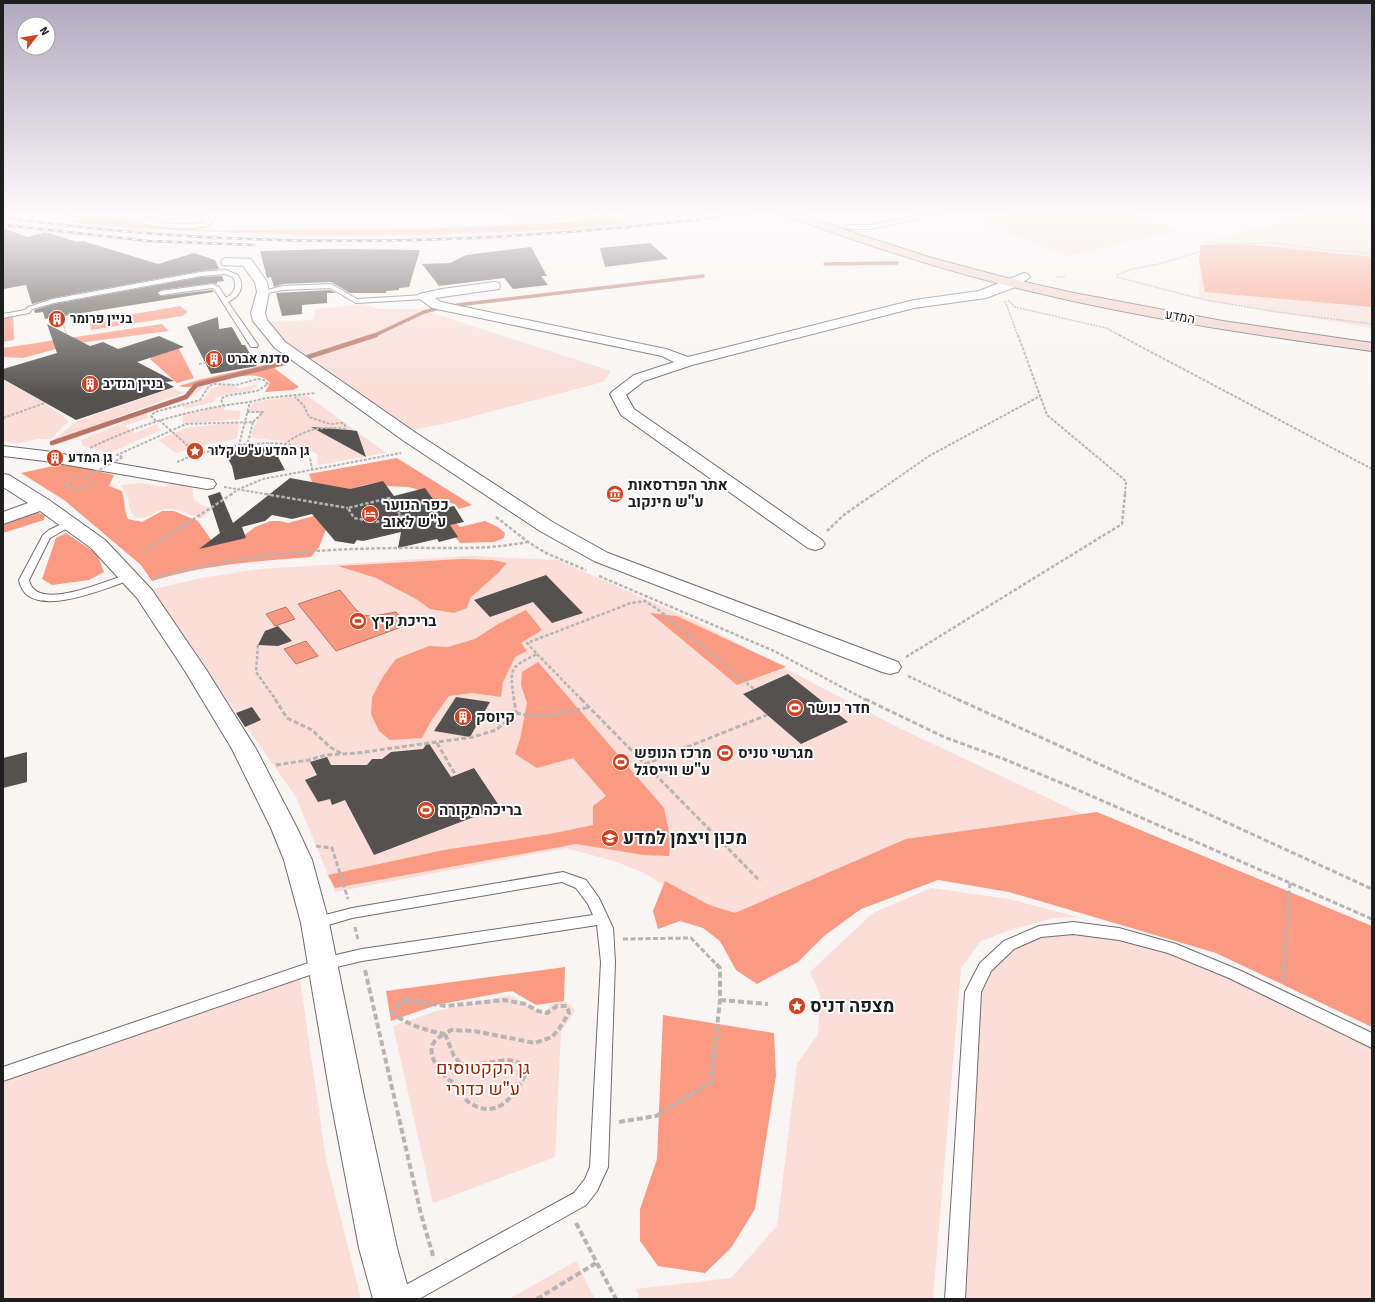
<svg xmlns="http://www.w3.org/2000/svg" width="1375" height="1302" font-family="Signika,Heebo,sans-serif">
<rect width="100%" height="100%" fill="#f9f5f4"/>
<!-- green -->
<path fill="#faded7" d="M505 212H589L590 213 588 216 568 220 521 221Z
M644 212H723L634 223 615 216Z
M1021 212H1125L1180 230 1068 256 976 221Z
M1317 212H1372V328L1199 299 1200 243Z
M363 304 379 309H420L611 371 603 382 444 424 405 431 285 345 269 322 313 320 316 309Z
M3 380 45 403 69 421 51 439H37L16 444 3 441Z
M231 384 240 389 257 384V387C244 395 228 391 215 399L214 402 184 409 183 406 204 399C210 387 218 385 231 384Z
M205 385C191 401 182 400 163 403L191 393 188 389Z
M172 388 184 393 112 419 119 423 60 444 55 439 77 421Z
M305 394 386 453 318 465 317 454C295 442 274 440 250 438L260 413 248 412 252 404 255 402Z
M225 405 224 410 240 411V419L183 424 182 415Z
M146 409 148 418 125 426 136 433 156 424 161 430 109 453 83 446 81 440 126 422 120 418Z
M239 422 237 439 198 446 176 453 158 440 186 428Z
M173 482 192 486 194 499 200 504 213 509 201 519C189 514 177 507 164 509 150 511 153 521 134 517 127 506 130 495 120 485L140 483 165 487Z
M469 556 558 560 697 622 895 726 1086 816 733 919 707 910 642 872 614 861 566 848 335 892 296 797 150 590 201 578 260 569Z
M931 888 1009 899 1078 917 1054 918 1013 929 981 941 961 968 933 1299H640L636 1289 731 1278 777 1226 797 1064 818 1034 820 994 810 972 873 913Z
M1074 932 1119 938 1170 952 1233 977 1372 1045V1299H962L979 994 990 969 1013 949 1043 936Z
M298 966 326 1159 361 1299H3V1071Z
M510 995 543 1014 553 1003 567 1002 575 1011 561 1032 555 1157 433 1203 393 1026 436 1011Z
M576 1261 595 1299H509Z"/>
<!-- forest -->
<path fill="#fa9a82" d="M608 215 630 224C513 234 397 237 280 234 210 232 140 230 70 222L81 216 122 219 133 224 218 231 237 230 420 229 574 222Z
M1201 245H1256L1372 257V307L1205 292 1199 261Z
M180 306 188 312 182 316 91 330 90 322Z
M13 317 14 340 3 342V318Z
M162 324 169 331 78 343 23 358 3 357V348Z
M178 347 194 378 177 383 150 359 152 356Z
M269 364 299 387 293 390 265 392 270 383C254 362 200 393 179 386L202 379Z
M397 458 472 505 459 509 455 504 449 503 426 511 422 491 409 487 387 486 379 482 360 486 332 497 314 487 309 474Z
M61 463 114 475 109 486 122 491C125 500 124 510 128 519L142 522 162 511H174L198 521 212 541 224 543 242 537 255 527 271 521H280L288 523 317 515 327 527 319 547 311 557C258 561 204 565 152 581L141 565 64 500 21 473 53 466Z
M28 510 45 515 44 520 3 533V519Z
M452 519 460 527 485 521 498 527 505 533 504 538 494 542 460 543 452 533 443 535Z
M66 533 97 554 104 572 89 580 52 585 42 579 56 538Z
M462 559 493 560 507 563 497 574 470 598 467 608 454 613 430 609 416 599 376 578 338 566Z
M526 610 542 630 521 643 527 651 515 657 503 682 501 697 472 693 449 696 431 721 422 738 390 740 379 731 371 714 372 697 384 675 396 659 429 646 448 647 475 639 498 624Z
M650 613 677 616 786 667 737 685Z
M538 662 664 808 671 841 669 856 644 855 576 844 335 888 328 875 444 850 555 833 593 825V806L606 796 573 758 537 768 515 754 520 739 527 703 521 685 522 672Z
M1097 812 1372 926V1027L1216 953 1009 892 938 880 861 909 824 936 798 962 757 984 736 970 720 941 703 928 680 921 658 929 653 911 665 881 709 905 735 913 906 839Z
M565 967 564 1001 536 1005 512 991 436 1005 391 1021 386 991Z
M663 1015 774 1033 776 1076 755 1209 731 1248 705 1273 658 1266 640 1241V1209L657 1159Z"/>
<!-- water -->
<path fill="#f99982" stroke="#b87464" d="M340 590C364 619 358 619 396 612L407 625 336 651 298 604Z
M286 607 295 619 275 626 266 614Z
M306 641 318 656 296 664 284 649Z"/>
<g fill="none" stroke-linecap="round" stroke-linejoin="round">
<!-- stream-far1 -->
<path stroke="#b87464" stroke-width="3.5" d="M825 264 897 263
M457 305 703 276
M373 336 424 312 435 309"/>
<!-- stream -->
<path stroke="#b87464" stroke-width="4.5" d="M308 357 376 335
M52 443 186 397 196 385 284 363"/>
</g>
<!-- building -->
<path fill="#545150" d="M3 228 27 237 45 232 77 242 83 241 158 264 194 253 215 260 219 269 201 271 53 298 32 304 26 285 3 289Z
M650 243 668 259 605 267 600 248Z
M531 247 547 276H541L548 285 513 289 504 278 439 286 422 264 450 263 466 255Z
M336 249 420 250 409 287 399 288V290L386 291V293H350L331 282 283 284 274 287 271 277 267 278 260 251Z
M222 276 224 281 217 282V284L213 283 161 290 157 293 161 296 212 290 214 292 45 319 43 312 35 313 34 310 54 304 201 277Z
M330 290 336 293H327V303L302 305V314L282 316 276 293Z
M218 317 219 329 232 327 242 345H245L257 366 211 374 187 327Z
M47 324 90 346 103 342 118 349 159 336 184 347 137 362 174 381 165 382 174 387 76 420 3 379V369L57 353Z
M311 427 350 430 357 431 366 457Z
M267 447 272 456 277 455 285 470 235 480 232 466 224 452Z
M290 478 350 489 383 481 394 496 425 488 440 509 454 506 464 522 450 525 458 537 439 542 437 539 398 548 401 532 363 541 357 540 354 544 335 541 312 514 292 519 272 515 265 521 242 527 246 538 199 549 220 533 208 496 220 492 233 523Z
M546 575 583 613 552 623 533 602 490 617 474 600Z
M278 626 292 641 278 646 258 645 265 631Z
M788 674 848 722 801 744 743 694Z
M456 697 490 702 470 737 434 731Z
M252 707 261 720 245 727 236 713Z
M428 742 451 777 474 768 500 807 374 855 345 800 332 805 330 799 318 802 305 780 317 775 310 762 327 757 331 765H367L372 759H382L391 752 423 749Z
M27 752V782L3 788V758Z"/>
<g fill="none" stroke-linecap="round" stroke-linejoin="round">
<defs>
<path id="lane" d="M183 212 189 213 159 223 181 224 206 223 193 212H200L213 223C201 233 140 227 128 218L131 216 157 222 156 220Z
M936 212H948L871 229H848L845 227 848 225H871Z
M226 270 238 275C245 287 240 296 228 302L258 345 257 347H251L214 289 212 288 161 295 158 293 161 291 213 284 219 287 226 298C234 293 238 287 233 277L225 274 201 276 54 303 32 309 29 313 3 318V314L25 310 28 307 53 299 201 272Z
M331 284 357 299 424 295 427 297 424 299 356 303 330 288 283 290 263 294 260 292 283 286Z
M70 520 75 523 73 525 50 538 29 580C36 614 109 579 129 574L133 575 134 577 133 579C108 587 27 624 19 580L43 535 49 530Z
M563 872 586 880 599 898 613 928 615 962 608 1167 597 1191 586 1205 419 1299H390L393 1292 574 1193 585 1179 590 1167 601 962 597 925 362 961 324 970 3 1081V1067L323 958 362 949 593 915 588 904 576 888 562 882 352 918 315 929 310 927 308 923 310 919 352 908Z
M1073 922 1119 928 1176 944 1239 970 1372 1033V1048L1229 978 1168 953 1119 940 1073 934 1041 937 1014 949 991 971 981 992 965 1299H945L965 992 980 963 1004 941 1039 926Z"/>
<path id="street" d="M64 212 116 214 167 212 166 214C133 222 102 220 69 215Z
M227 258 251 259 267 282 269 292 265 313 267 320 285 342 416 433 554 523 608 553 898 662 901 667 898 672 890 674 882 672 594 561 540 531 404 441 275 348 253 321 251 313 257 292 255 282 243 266 223 265 221 262 223 259Z
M1024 273 1028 274 1030 277 1018 286 986 298 914 308 692 365 644 381 626 395 634 409 822 540 825 544 822 548 815 550 808 548 621 415 610 394 613 391 634 375 674 362 662 356 432 308 417 297 419 294 442 289 494 282 499 283 500 286 499 289 435 298 441 302 666 349 688 357 914 300 979 291Z
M3 446 45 451 207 479 213 480 216 484 213 488 207 489 45 461 3 456Z
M3 474 9 475 49 500 105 540 152 590 207 671 256 749 297 828 312 860 329 923 365 1101 397 1248 411 1299H373L359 1248 331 1101 301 923 284 860 271 828 232 749 185 671 137 598 91 548 40 511 3 524V512L28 503 3 487Z"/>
<path id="secondary" d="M780 212H796L860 235 932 258 1003 277 1074 293 1223 321 1372 343V351C1246 334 1120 315 997 283 923 264 852 240 781 214Z"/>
</defs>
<!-- lane casing -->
<use href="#lane" stroke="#706d6c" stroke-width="2"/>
<!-- street casing -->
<use href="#street" stroke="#706d6c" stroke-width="2"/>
<!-- secondary casing -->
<use href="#secondary" stroke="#706d6c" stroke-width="2"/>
<!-- path-far4 -->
<path stroke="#b7b4b4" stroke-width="1.5" stroke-dasharray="2 1" stroke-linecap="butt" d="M500 212 520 222
M1372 253 1325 250 1275 243 1218 244 1205 250 1159 264 1132 269 1117 275V277L1205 300 1277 312 1372 324
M1057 277H1066
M1008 300 1015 307 1106 328 1121 336
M1005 301 1018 336
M63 324 67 335"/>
<!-- path-far3 -->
<path stroke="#b7b4b4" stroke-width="2" stroke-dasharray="3 1.5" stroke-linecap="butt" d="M1018 335 1047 415 1126 481 1125 495
M1119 335 1372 469
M199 364 205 363
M247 412H263L253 422
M3 418 45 403
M159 420 197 454
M156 421 151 416 155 412 200 400 209 386 214 384 236 385 258 379 264 380 268 384 257 391 225 396 221 399 223 405
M239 445C256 444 299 438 309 456 311 460 311 465 312 469
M284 445C303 429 321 426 345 429V425L343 423 330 424 309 417 304 406 295 397
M90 448C141 423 193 409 249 402
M177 462 197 454 239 445 250 402 266 398 316 393
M76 478 71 479 65 485C75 492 87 488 96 481
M224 487 271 495
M230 495 239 489 263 479 401 453
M873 495 929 456 1040 396"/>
<!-- path-far2 -->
<path stroke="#b7b4b4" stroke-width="2.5" stroke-dasharray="3.5 2" stroke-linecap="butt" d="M265 494 348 508
M389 498 401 516 376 522 354 518 348 508Z
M401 516 438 522
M496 517 528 542 546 553 586 570
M827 531 845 514 874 494
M142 553 232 494
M599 576 774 651 866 700
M154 578C235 555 313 549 397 548 440 547 484 551 527 542
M258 645 256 672 276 700
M537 654 582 700
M906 657 1122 524 1125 494
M908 676 959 700
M514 700C510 669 508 668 537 654L527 643 631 603 645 601 660 611 754 689"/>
<!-- path-far1 -->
<path stroke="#b7b4b4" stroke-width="3" stroke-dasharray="5 2.5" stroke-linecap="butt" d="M275 699 287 718 312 730 330 747 342 754
M581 699 760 881
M865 699 944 737 1004 759 1071 787 1372 919
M957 699 1372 889
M516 713C541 719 564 713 589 707
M437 743 455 774
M645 764 767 715
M276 765 309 760 326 755 357 753 473 737 496 730 516 713 514 699
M316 846 332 848 348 899
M355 927 358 940
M623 939 691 938 715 963
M1284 963 1290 883"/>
<!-- path -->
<path stroke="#b7b4b4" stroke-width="4" stroke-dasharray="6 3" stroke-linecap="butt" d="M365 970 421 1214 434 1259
M1283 980 1284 962
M404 1000 446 1006 504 1000 525 1004 538 1011 547 1013 557 1006H567L569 1013 559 1029 552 1037 535 1043 474 1031 451 1030 445 1034C428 1031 407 1025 394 1014L397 1006Z
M720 1000 768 1004
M445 1034 454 1056 461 1064H481L505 1060 516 1061 521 1065 526 1073C516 1095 497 1121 470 1103 463 1099 463 1091 458 1086 455 1083 450 1081 447 1078 434 1066 421 1044 445 1034Z
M619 1122 656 1116 711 1082 720 1000V968L714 962
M576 1223 616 1299
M537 1299 596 1263"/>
<!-- lane -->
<use href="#lane" fill="#fff" fill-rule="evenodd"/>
<!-- street -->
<use href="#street" fill="#fff" fill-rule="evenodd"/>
<!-- secondary -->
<use href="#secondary" fill="#f3d1c9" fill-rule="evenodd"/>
<defs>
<path id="rail" d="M3 217C254 254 509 245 760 212
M3 225 149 241 254 245"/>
</defs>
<!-- rail casing -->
<use href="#rail" stroke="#3b3939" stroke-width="2.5"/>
<!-- rail -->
<use href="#rail" stroke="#fff" stroke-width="1.5" stroke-dasharray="5" stroke-linecap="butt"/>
<!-- path-bridge -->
<path stroke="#b7b4b4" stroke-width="2" stroke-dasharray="3 1.5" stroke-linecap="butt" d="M84 478 123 457 117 455 186 424 253 422 246 450"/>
</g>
<!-- sky -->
<linearGradient id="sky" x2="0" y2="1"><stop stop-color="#afa9bf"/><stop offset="0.54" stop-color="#fcfafa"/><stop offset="1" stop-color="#fcfafa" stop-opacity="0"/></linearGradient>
<rect width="1375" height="395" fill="url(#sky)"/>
<!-- icons -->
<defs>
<symbol id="building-disc" viewBox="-11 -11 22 22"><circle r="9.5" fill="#cd4422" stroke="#fff"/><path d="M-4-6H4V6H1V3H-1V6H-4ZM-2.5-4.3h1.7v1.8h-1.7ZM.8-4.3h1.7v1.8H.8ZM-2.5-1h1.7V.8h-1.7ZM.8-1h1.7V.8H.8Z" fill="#fff"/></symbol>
<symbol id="sight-disc" viewBox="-11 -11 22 22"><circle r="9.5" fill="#cd4422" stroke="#fff"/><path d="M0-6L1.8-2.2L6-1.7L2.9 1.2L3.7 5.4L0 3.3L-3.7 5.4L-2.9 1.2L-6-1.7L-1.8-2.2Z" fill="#fff"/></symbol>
<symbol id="museum-disc" viewBox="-11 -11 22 22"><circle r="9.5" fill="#cd4422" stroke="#fff"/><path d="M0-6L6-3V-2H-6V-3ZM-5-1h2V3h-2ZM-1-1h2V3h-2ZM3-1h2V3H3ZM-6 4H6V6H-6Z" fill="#fff"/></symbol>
<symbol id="hotel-disc" viewBox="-11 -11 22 22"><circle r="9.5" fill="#cd4422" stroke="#fff"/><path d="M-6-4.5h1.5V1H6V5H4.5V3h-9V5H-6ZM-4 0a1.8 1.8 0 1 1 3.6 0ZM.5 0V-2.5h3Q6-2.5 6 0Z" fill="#fff"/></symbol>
<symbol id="stadium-disc" viewBox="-11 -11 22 22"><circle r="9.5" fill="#cd4422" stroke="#fff"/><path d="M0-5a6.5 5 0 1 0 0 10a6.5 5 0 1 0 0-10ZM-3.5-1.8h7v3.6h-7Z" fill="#fff"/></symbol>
<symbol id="university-disc" viewBox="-11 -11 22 22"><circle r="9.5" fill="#cd4422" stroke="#fff"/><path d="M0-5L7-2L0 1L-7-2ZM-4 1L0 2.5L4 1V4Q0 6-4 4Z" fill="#fff"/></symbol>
</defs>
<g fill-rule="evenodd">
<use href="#building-disc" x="47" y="309" width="20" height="20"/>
<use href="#building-disc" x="204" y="349" width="20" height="20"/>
<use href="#building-disc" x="80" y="374" width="20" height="20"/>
<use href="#sight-disc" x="185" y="441" width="20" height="20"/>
<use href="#building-disc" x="45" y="448" width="20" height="20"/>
<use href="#museum-disc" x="605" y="484" width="20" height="20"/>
<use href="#hotel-disc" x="360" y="504" width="20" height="20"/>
<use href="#stadium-disc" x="348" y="611" width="20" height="20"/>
<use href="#stadium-disc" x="785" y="698" width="20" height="20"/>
<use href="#building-disc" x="453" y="707" width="20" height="20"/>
<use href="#stadium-disc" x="715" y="743" width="20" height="20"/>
<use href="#stadium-disc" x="611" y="752" width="20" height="20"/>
<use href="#stadium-disc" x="416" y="800" width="20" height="20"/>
<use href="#university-disc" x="600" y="828" width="20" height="20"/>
<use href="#sight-disc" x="787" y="996" width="20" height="20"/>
</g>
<g text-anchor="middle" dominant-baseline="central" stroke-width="4" stroke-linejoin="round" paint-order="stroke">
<!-- far-street labels -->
<g font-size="13" fill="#1f1e1e" stroke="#fff">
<text transform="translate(1180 317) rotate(10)">המדע</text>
</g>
<!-- far-poi labels -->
<g font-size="13" font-weight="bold" fill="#1f1e1e" stroke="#fff" text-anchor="start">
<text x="70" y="319">בניין פרומר</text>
<text x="227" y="359">סדנת אברט</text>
<text x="103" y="384">בניין הנדיב</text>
<text x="208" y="451">גן המדע ע"ש קלור</text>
<text x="68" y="458">גן המדע</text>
</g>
<!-- poi labels -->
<g font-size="15" font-weight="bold" fill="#1f1e1e" stroke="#fff" text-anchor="start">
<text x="628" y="485">אתר הפרדסאות<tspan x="628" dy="17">ע"ש מינקוב</tspan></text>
<text x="383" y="505">כפר הנוער<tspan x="383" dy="17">ע"ש לאוב</tspan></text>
<text x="371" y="621">בריכת קיץ</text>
<text x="808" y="708">חדר כושר</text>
<text x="476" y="717">קיוסק</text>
<text x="634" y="753">מרכז הנופש<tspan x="634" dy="17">ע"ש ווייסגל</tspan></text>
<text x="738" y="753">מגרשי טניס</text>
<text x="439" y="810">בריכה מקורה</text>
</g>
<!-- near-poi labels -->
<g font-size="18" font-weight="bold" fill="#1f1e1e" stroke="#fff" text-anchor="start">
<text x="623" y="838">מכון ויצמן למדע</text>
<text x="810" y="1006">מצפה דניס</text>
</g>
<!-- near-park labels -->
<g font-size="18" fill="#942608" stroke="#fff">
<text x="483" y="1068">גן הקקטוסים<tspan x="483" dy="21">ע"ש כדורי</tspan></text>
</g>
</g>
<!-- border -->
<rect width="1375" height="1302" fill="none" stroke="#1f1e1e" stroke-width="8"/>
<!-- north arrow -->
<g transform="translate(36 36) rotate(59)"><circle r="19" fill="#ffffff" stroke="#a5a5a5"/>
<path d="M0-3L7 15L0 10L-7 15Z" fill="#cd4422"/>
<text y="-6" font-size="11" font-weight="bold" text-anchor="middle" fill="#1f1e1e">N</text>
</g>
</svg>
